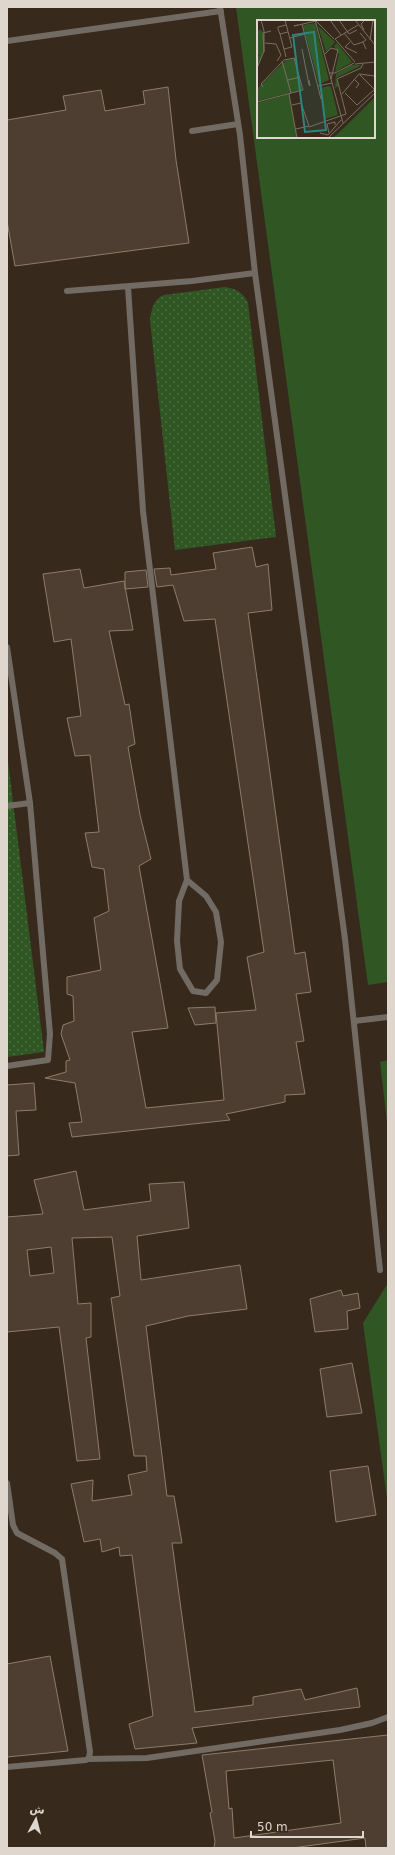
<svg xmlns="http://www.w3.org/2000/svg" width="395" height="1855" font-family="'DejaVu Sans',Cairo,sans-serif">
<defs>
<pattern id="grass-dots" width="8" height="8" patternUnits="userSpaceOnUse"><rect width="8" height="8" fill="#305723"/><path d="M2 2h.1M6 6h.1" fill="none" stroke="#4e6e42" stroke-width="1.8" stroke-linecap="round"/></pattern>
</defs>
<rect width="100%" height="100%" fill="#372a1d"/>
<!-- grass -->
<path fill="url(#grass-dots)" d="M225 287C236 289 243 292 248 303L276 537 175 550 150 320C151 311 154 298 164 295Z
M7 753 44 1052 7 1057Z"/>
<!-- park -->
<path fill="#305723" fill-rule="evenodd" d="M236 7H388V982L368 985ZM258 21H374V137H258Z
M388 1060V1131L380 1062Z
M388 1283V1506L363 1323Z"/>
<!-- building -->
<path fill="#4d3e31" stroke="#8c7c6d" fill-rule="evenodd" d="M168 87 176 160 189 243 15 266 7 221V120L66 110 63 96 101 90 105 111 145 104 143 91Z
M252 547 256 567 268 564 272 610 248 613 295 954 305 952 311 992 296 994 304 1041 296 1042 305 1094 285 1095V1102L226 1114 230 1120 72 1137 69 1123 82 1122 75 1083 45 1078 66 1072V1061L70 1060 61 1034 63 1025 74 1021 73 996 67 994V977L101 970 94 918 109 911 104 869 92 867 85 833 99 832 90 755 75 756 67 718 81 716 71 639 54 642 43 574 80 569 84 588 124 581 133 630 109 631 125 705 129 704 135 744 128 747 140 815 151 859 139 866 168 1028 132 1032 146 1108 224 1100 216 1013 256 1010 247 957 264 952 215 619 184 621 173 585 157 587 154 569 170 568 171 575 216 569 213 553Z
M146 570 148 587 125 589V572Z
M215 1007 216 1023 195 1025 188 1008Z
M34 1083 36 1110 16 1111 19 1155 7 1156V1085Z
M76 1171 84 1210 151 1201 149 1184 184 1182 189 1228 137 1236 141 1280 240 1265 247 1309 188 1316 146 1326 167 1496H174L182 1543H172L195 1712 253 1705V1697L301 1689 305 1700 357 1688 360 1707 192 1728 197 1743 135 1749 129 1724 153 1716 132 1555 120 1556 119 1547 102 1552 100 1539 84 1542 71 1484 93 1480 92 1501 132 1495 128 1475 147 1471 146 1456H134L111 1298 120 1296 112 1237 72 1238 78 1304 91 1303V1337L86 1338 100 1459 77 1461 59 1327 7 1332V1217L43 1214 34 1180ZM51 1247 54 1273 30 1276 27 1250Z
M341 1290 343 1296 358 1293 360 1308 347 1311 348 1329 315 1332 310 1299Z
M352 1363 362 1413 327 1417 320 1369Z
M368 1466 376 1515 336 1522 330 1471Z
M50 1656 68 1751 7 1757V1664Z
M388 1735V1848H366L365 1838 292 1848H214L215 1841 210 1813 212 1812 202 1755ZM333 1760 341 1823 234 1838 232 1808 229 1809 226 1771Z"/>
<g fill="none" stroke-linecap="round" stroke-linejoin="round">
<!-- service -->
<path stroke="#716b64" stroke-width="6" d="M220 7 240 135 255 273 345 939 380 1270
M7 41 221 11
M192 131 238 124
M128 287 143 511 187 880 179 901 177 941 180 969 193 991 206 993 217 980 221 942 216 912 206 896 187 880
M67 291 192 281 255 273
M7 647 30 803 50 1034 48 1060 7 1066
M7 806 30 803
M354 1021 388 1017
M7 1483 13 1525 17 1533 55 1553 62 1559 90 1752 89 1758 86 1760 7 1767
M88 1759 147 1758 340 1730 372 1723 388 1717"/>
</g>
<!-- overview -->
<g transform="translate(257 20)">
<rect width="118" height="118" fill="#372a1d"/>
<path d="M61 6 78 22 69 32ZM80 23 95 42 78 52 82 34 77 26ZM37 38 45 70 0 81V69L28 41ZM93 45H105L79 58 82 66 78 68 79 54ZM32 74 40 118H0V83Z" fill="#305723"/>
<path d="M58 3 72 60 62 64 46 5ZM3 9 6 12 7 32 0 47V35L4 36 0 34V12ZM72 66 74 67 81 95 68 99 63 68ZM118 77V118H76L90 105Z" fill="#305723"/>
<path fill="none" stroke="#7a6f64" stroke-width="1" d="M28 0 35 27 27 29 29 37M58 0 86 103M73 0 84 15M82 0 92 14 100 10M98 0 118 25M45 4 64 79M29 5 21 7V9L23 14 31 12M41 5 37 6 59 1 77 19M107 10 104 4 108 0M87 13 97 25 106 22 109 29M103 13 109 20 106 22M23 14 27 29M33 18 48 14M78 19 98 42M78 19 101 5M113 20 116 0M93 22 88 27 100 33M8 23 19 24 24 35 20 41M45 29 52 65 53 66 52 60M7 32 6 13 14 11M68 34 74 28 81 30 74 59M25 41 34 73M98 44 118 42M0 48 7 31V11L4 0M72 53H78L97 43M103 55 117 69M97 59 102 64 99 68M31 60 43 57M61 66 75 63M88 73 100 85 118 69M32 74 40 118M85 74 102 54 118 56M0 82 46 70 37 38 27 40 4 64 6 67M35 85 44 83 52 106 39 109M52 107 89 94 80 59 104 48 106 44M63 113 71 115 84 100M72 113 70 104 78 102V105M71 118 118 73"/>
<path fill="#2e847c" fill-opacity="0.15" stroke="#2e847c" stroke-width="2" d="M57 12 69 110 48 112 36 15Z"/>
<rect width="118" height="118" fill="none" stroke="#dfd6ce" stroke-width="2"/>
</g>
<!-- border -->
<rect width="395" height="1855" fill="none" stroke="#dfd6ce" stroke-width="16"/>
<!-- north arrow -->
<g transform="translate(36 1819) rotate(7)" stroke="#372a1d" stroke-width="3" paint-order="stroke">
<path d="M0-3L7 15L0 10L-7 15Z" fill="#dfd6ce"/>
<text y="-6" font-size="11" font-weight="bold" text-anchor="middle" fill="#dfd6ce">ش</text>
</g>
<!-- scale -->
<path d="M251 1831v6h112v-6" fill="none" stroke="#dfd6ce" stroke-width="2"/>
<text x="257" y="1831" font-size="12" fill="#dfd6ce" stroke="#372a1d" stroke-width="3" paint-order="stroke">50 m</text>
</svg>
